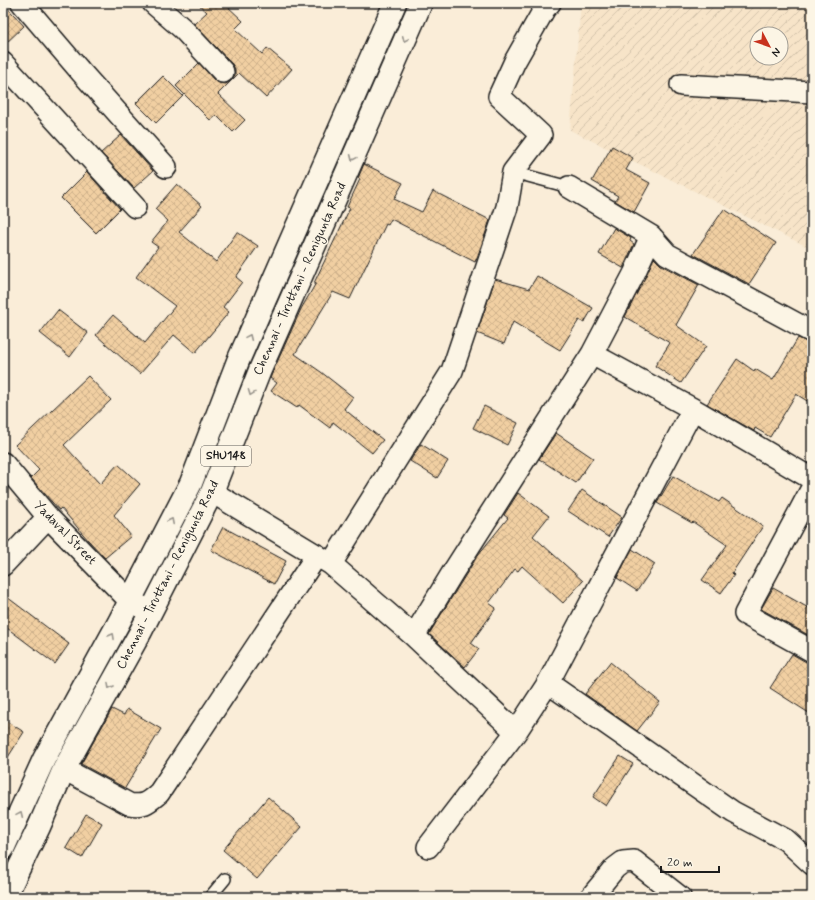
<svg xmlns="http://www.w3.org/2000/svg" width="815" height="900" font-family="Mynerve,sans-serif">
<defs>
<pattern id="industrial-furrows" width="10" height="10" patternUnits="userSpaceOnUse"><rect width="10" height="10" fill="#f7e4c8"/><path d="M-1 1l2-2M0 10L10 0M9 11l2-2" fill="none" stroke="#d3c3ab"/></pattern>
<pattern id="building-cross-hatch" width="8" height="8" patternUnits="userSpaceOnUse"><rect width="8" height="8" fill="#f1cfa2"/><path d="M0 0l8 8M0 8l8-8" fill="none" stroke="#ceb18b"/></pattern>
</defs>
<rect width="100%" height="100%" fill="#faedd8"/>
<filter id="ink" filterUnits="userSpaceOnUse"><feTurbulence type="fractalNoise" baseFrequency=".025" numOctaves="2"/><feDisplacementMap in="SourceGraphic" scale="8" xChannelSelector="R" yChannelSelector="G"/><feConvolveMatrix kernelMatrix="1 2 1 2 8 2 1 2 1" color-interpolation-filters="sRGB"/></filter>
<g filter="url(#ink)">
<!-- industrial -->
<path fill="url(#industrial-furrows)" fill-rule="evenodd" d="M581 3H812V249L570 130ZM757 34H781V58H757Z"/>
<!-- building -->
<path fill="url(#building-cross-hatch)" stroke="#1c1c1c" d="M3 3 24 26 3 46Z
M197 3H224L243 21 235 29 262 54 267 48 292 69 266 98 239 73 218 94 245 120 233 132 216 115 210 120 176 86 199 63 214 80 219 83 226 84 231 80 235 75V69L232 64 194 24 207 12Z
M163 76 183 96 156 123 136 103Z
M121 135 153 171 134 188 101 153Z
M612 146 633 158 626 170 650 183 634 212 615 201 618 196 592 181Z
M364 164 403 183 394 199 422 212 433 191 490 220 478 255 475 262 391 219 388 225 386 224 350 299 333 292 295 354 321 372 353 397 344 409 383 440 372 453 333 422 330 428 299 405 297 408 271 391 277 383 270 378 301 309 316 283H314L350 208 347 207 360 179 358 178Z
M87 172 120 209 96 233 61 198Z
M177 184 202 206 179 232 216 262 237 232 258 246 236 277 242 282 223 307 229 312 195 353 174 335 140 374 96 335 113 315 145 343 175 306 136 277 158 247 151 242 168 221 155 209Z
M724 209 776 243 749 284 693 254Z
M614 228 631 238 630 241 634 244 623 268 599 254Z
M654 258 661 265 699 285 676 325 706 346 681 383 655 366 670 343 625 317Z
M537 276 593 308 584 323 579 320 560 350 513 322 504 344 477 333 495 279 529 289Z
M58 310 88 333 70 357 40 333Z
M798 338 812 344V404L796 394 770 437 755 428 754 431 707 404 737 359 754 371 755 369 773 380Z
M88 376 111 400 64 445 100 484 118 464 140 484 114 515 131 536 105 558 88 540 61 508 59 510 31 478 39 470 15 445Z
M484 406 518 423 507 445 473 428Z
M556 433 593 458 576 483 539 459Z
M421 444 448 461 437 478 410 461Z
M673 476 719 502 722 498 763 526 732 573 734 575 721 593 702 580 727 545 693 522 692 523 657 503Z
M582 490 622 517 608 537 568 511Z
M518 493 549 516 533 536 583 581 563 603 522 566 518 571 515 569 489 603 496 608 471 643 479 649 465 667 429 634 478 555 508 518 504 515Z
M223 527 286 561 274 584 211 550Z
M632 549 655 564 637 591 617 578Z
M773 588 812 610V637L761 609Z
M3 594 69 644 55 664 3 625Z
M792 654 806 662 812 663V715L770 688Z
M610 662 660 702 637 731 585 694Z
M112 709 124 715 127 709 161 729 125 788 81 764Z
M3 719 24 732 3 765Z
M620 756 633 764 606 806 593 797Z
M268 797 302 827 257 879 223 850Z
M86 814 102 823 82 858 66 848Z"/>
<g fill="none" stroke-linecap="round" stroke-linejoin="round">
<defs>
<path id="service" d="M513 172 569 187
M210 897 225 879"/>
<path id="minor" d="M22 3 81 72 166 167
M153 3 183 29 223 72
M3 63 135 207
M681 85 812 92
M569 187 651 236
M592 354 693 409 812 479
M3 463 48 517 130 601 144 608
M812 488 745 614 812 651
M212 492 331 564 414 636 453 572 592 354 634 274 651 236 667 254 812 332
M331 564 452 371 507 207 513 172 541 135 499 96 515 61 545 8 550 3
M3 565 48 517
M414 636 516 732
M548 683 733 812 786 840 812 864
M64 769 129 804C144 807 148 802 159 793L317 555
M428 847 516 732 548 683 693 409
M591 897 615 868 623 862 634 861 680 897"/>
<path id="primary" d="M3 849 44 759 119 622 191 483 238 361 395 3
M5 897 39 827 64 769 140 633 212 492 260 370 421 3"/>
</defs>
<!-- service casing -->
<use href="#service" stroke="#1c1c1c" stroke-width="14"/>
<!-- minor casing -->
<use href="#minor" stroke="#1c1c1c" stroke-width="24"/>
<!-- primary casing -->
<use href="#primary" stroke="#1c1c1c" stroke-width="25"/>
<!-- service -->
<use href="#service" stroke="#fcf5e5" stroke-width="11"/>
<!-- minor -->
<use href="#minor" stroke="#fcf5e5" stroke-width="21"/>
<!-- primary -->
<use href="#primary" stroke="#fcf5e5" stroke-width="22"/>
</g>
<!-- one-way arrows -->
<defs><path id="oneway-chevron" d="M-2-3.5L2.5 0L-2 3.5" fill="none" stroke-width="1.6" stroke-linecap="round" stroke-linejoin="round"/></defs>
<g stroke="#97938b">
<use href="#oneway-chevron" transform="translate(405 39) rotate(114)"/>
<use href="#oneway-chevron" transform="translate(353 158) rotate(114)"/>
<use href="#oneway-chevron" transform="translate(249 337) rotate(-66)"/>
<use href="#oneway-chevron" transform="translate(251 393) rotate(111)"/>
<use href="#oneway-chevron" transform="translate(171 521) rotate(-63)"/>
<use href="#oneway-chevron" transform="translate(112 636) rotate(-61)"/>
<use href="#oneway-chevron" transform="translate(110 686) rotate(119)"/>
<use href="#oneway-chevron" transform="translate(20 814) rotate(-66)"/>
</g>
</g>
<g text-anchor="middle" dominant-baseline="central" stroke-width="3" stroke-linejoin="round" paint-order="stroke">
<!-- shield labels -->
<rect fill="#fcf5e5" stroke="#5f5d58" stroke-width="1" x="201" y="446" width="50" height="20" rx="3"/>
<g font-size="12" font-weight="bold" fill="#1c1c1c">
<text x="226" y="456">SHU148</text>
</g>
<!-- street labels -->
<g font-size="13" fill="#1c1c1c" stroke="#fcf5e5">
<text transform="translate(300 279) rotate(-66)">Chennai - Tiruttani - Renigunta Road</text>
<text transform="translate(65 533) rotate(46)">Yadaval Street</text>
<text transform="translate(168 575) rotate(-63)">Chennai - Tiruttani - Renigunta Road</text>
</g>
</g>
<!-- margin -->
<rect width="815" height="900" fill="none" stroke="#fcf5e5" stroke-width="16"/>
<rect x="8" y="8" width="799" height="884" fill="none" stroke="#1c1c1c" stroke-width="1.5" filter="url(#ink)"/>
<!-- north arrow -->
<g transform="translate(769 46) rotate(131)"><circle r="19" fill="#fcf5e5" stroke="#a29e95"/>
<path d="M0-3L7 15L0 10L-7 15Z" fill="#c8321e"/>
<text y="-6" font-size="11" font-weight="bold" text-anchor="middle" fill="#1c1c1c">N</text>
</g>
<!-- scale -->
<path d="M661 866v6h58v-6" fill="none" stroke="#1c1c1c" stroke-width="2"/>
<text x="667" y="866" font-size="12" fill="#1c1c1c" stroke="#fcf5e5" stroke-width="3" paint-order="stroke">20 m</text>
</svg>
